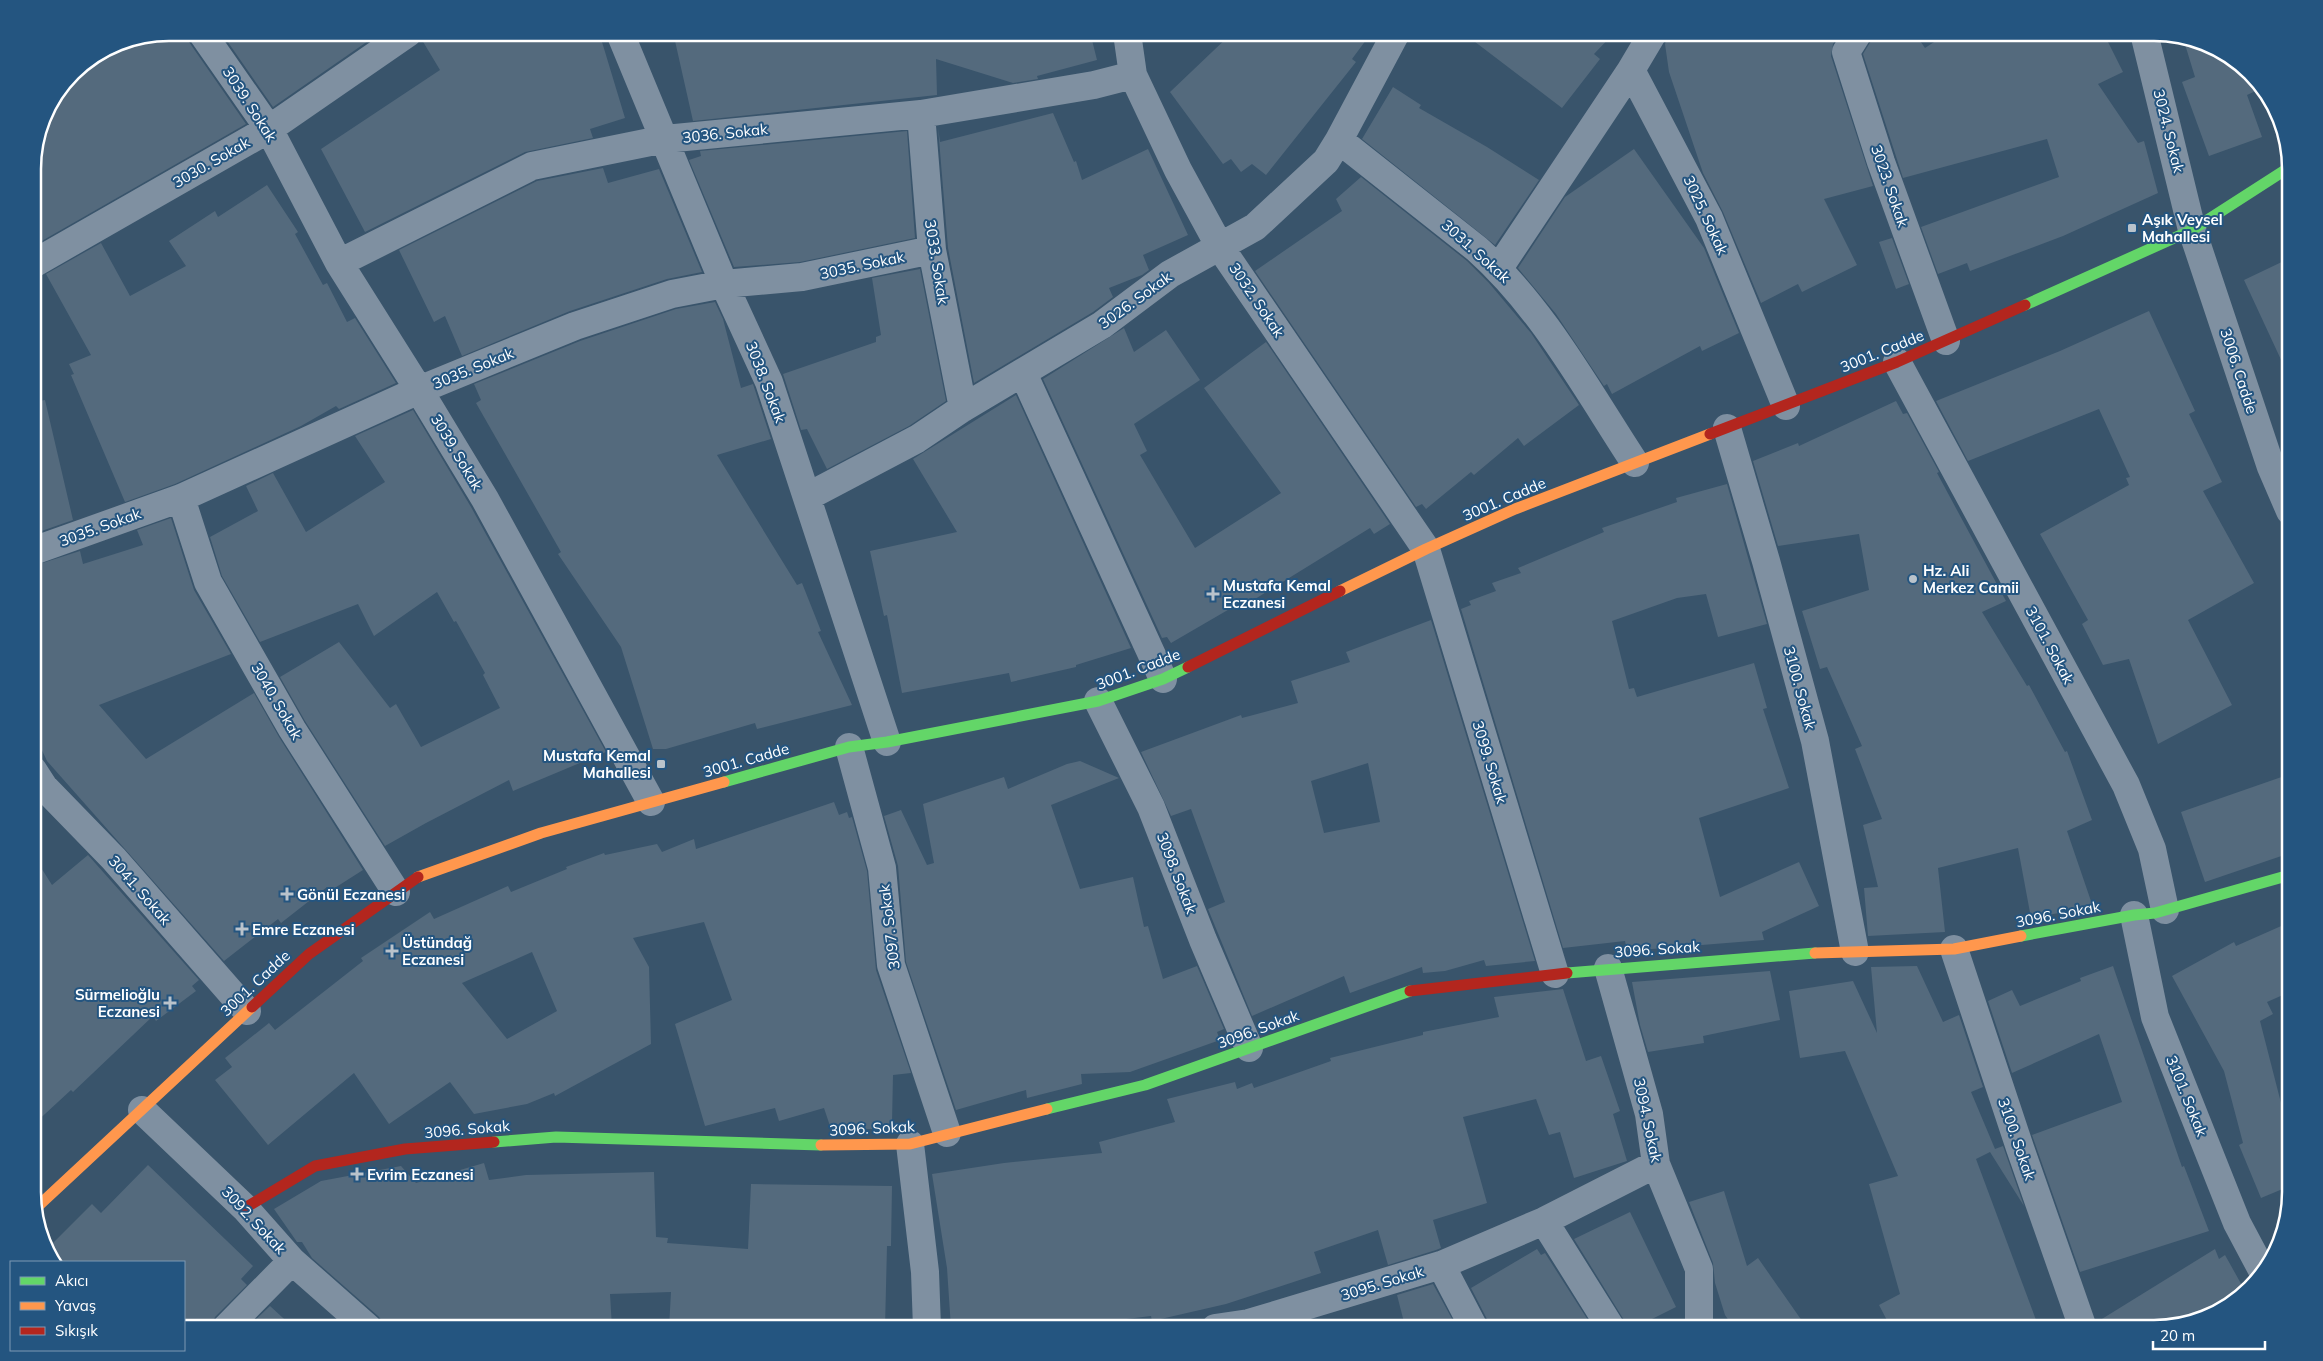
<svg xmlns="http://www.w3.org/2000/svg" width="2323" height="1361" font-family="Mulish,sans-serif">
<rect width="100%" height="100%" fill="#39546b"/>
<!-- building -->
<path fill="#546a7d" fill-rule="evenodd" d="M169 32H186L189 42 246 124 33 246V160L46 109 73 72 117 43Z
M227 32H381L273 107 223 35Z
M424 32H599L625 118 590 129 593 138 525 152 365 232 321 149 440 70 422 40Z
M673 32H1090L1097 60 1037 76 1038 79 1013 83 936 59 937 95 693 121Z
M1233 32H1372L1352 59 1356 62 1266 175 1252 164 1241 172 1231 159 1223 164 1170 92Z
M1462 32H1615L1594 54 1600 59 1562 108Z
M1669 32H1840L1833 44 1831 56 1873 186 1824 199 1857 265 1802 292 1798 284 1761 303 1723 212 1703 173 1669 72 1665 44Z
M1873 32H1914L1925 48 1949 32H2103L2123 72 2098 84 2138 143 2144 141 2158 193 2063 236 1970 271 1967 263 1938 274 1921 227 2059 177 2047 139 1903 178 1863 54 1871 41Z
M2184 41 2222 51 2260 89 2247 95 2262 137 2209 156 2182 82 2195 77Z
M1393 87 1421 105 1419 108 1487 147 1539 180 1495 245 1362 139Z
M1053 113 1074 162 1076 161 1082 180 1148 149 1188 235 1143 255 1149 270 1142 275 1109 288 1113 297 1093 312 974 383 948 248 938 127 940 142Z
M907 131 915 238 800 262 734 267 689 160 701 156 700 151Z
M1634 149 1704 248 1739 333 1702 351 1700 346 1612 394 1607 384 1604 386 1556 314 1518 268 1565 197Z
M603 168 608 183 659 169 702 272 667 279 570 311 462 356 445 316 434 322 399 250 537 181Z
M1361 177 1467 261 1489 283 1531 333 1579 405 1524 446 1518 438 1474 475 1471 472 1426 509 1422 504 1416 507 1255 271 1342 211 1336 199Z
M267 185 298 232 295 234 323 285 327 283 347 322 355 318 396 383 339 409 336 406 301 426 175 484 125 502 71 375 74 374 69 364 91 355 46 274 101 243 130 296 186 266 169 241 215 211 218 217Z
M1892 238 1909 284 1896 289 1879 242Z
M2290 258V379L2244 280Z
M920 269 946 401 909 426 827 469 807 429 801 430 783 374 876 342V337L881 335 872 278Z
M715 302 723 319 741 388 753 384 771 439 717 455 797 585 802 583 821 631 818 632 852 705 757 729 755 723 666 749H653L621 647 558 554 561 552 476 403 481 400 474 384 580 341 676 309Z
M2149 311 2195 411 2189 414 2222 482 2203 491 2254 583 2188 620 2232 705 2158 744 2129 659 2103 665 2082 624 2088 620 2040 534 2129 485 2126 478 2130 477 2099 409 1968 461 1936 401 2060 351Z
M1124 328 1134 352 1166 330 1200 380 1134 424 1147 451 1140 455 1195 548 1281 493 1204 388 1266 342 1390 524 1374 534 1370 528 1247 604 1245 600 1171 643 1167 637 1162 638 1043 379Z
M1016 395 1131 648 1076 665V667L1011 682 1009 673 902 693 887 615 884 616 870 551 957 532 913 459Z
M45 400 73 520 33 534V402Z
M1896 401 1903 414 1907 413 1939 472 1937 473 2006 601 1982 612 2027 686 2029 685 2065 752 2067 751 2092 820 2067 831 2093 907 2031 918 2018 848 1938 868 1945 932 1868 936 1864 888 1878 887 1863 825 1882 819 1855 749 1862 746 1827 667 1820 669 1802 611 1869 590 1859 534 1778 546 1753 461 1798 443 1799 446Z
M413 410 471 507 606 752 513 791 509 780 426 823 385 846 305 721 280 677 339 642 390 708 396 704 421 747 500 708 483 675 485 673 456 621 454 622 437 592 374 636 358 604 260 642 222 576 210 537 258 511 246 486 273 473 306 532 385 482 355 436Z
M1727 484 1767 624 1718 637 1706 594 1677 598 1612 621 1629 689 1634 688 1637 697 1754 663 1767 708 1763 709 1789 788 1699 818 1720 897 1799 862 1819 906 1762 932 1764 940 1627 951 1625 941 1563 948 1461 609 1471 605 1469 601 1496 591 1492 583 1521 573 1518 568 1604 532 1602 528 1677 502 1676 498Z
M171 518 194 590 231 654 99 705 146 759 254 693 279 737 363 870 330 891 327 887 281 923 278 919 224 961 47 761 33 731V566L80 551 83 564 143 545 137 530Z
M1431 620 1535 961 1486 966 1484 960 1445 971 1423 973 1422 967 1350 993 1344 976 1252 1016 1208 909 1225 902 1191 809 1171 816 1141 752 1241 715 1242 718 1298 703 1291 681 1350 662 1346 652ZM1368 763 1380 822 1324 833 1311 781Z
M1080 761 1119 778 1051 805 1080 889 1133 877 1144 927 1148 926 1163 979 1197 966 1224 1029 1217 1032 1220 1040 1130 1072 1081 1074 1082 1084 1027 1098 1026 1090 956 1110 906 962 898 866 884 816 901 810 927 865 934 863 923 804 1004 777 1008 789 1067 764Z
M2290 774V853L2205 882 2181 812Z
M834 802 839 815 847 812 849 818 852 817 867 871 876 970 911 1073 893 1075 892 1123 872 1129H831L824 1108 779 1121 775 1108 705 1126 675 1024 732 1000 704 922 633 938 649 967 651 1044 555 1096 554 1093 527 1104 474 1114 450 1082 389 1124 354 1073 268 1145 215 1080 232 1067 225 1058 269 1023 275 1030 363 961 361 958 430 912 434 919 508 886 511 892 567 869 566 867 604 853 605 855 657 844 662 852 694 839 696 849ZM532 952 557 1011 507 1039 462 983Z
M33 855 52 885 88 855 199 980 192 986 196 991 156 1021 153 1016 73 1092 71 1090 33 1125Z
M2290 922V992L2267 1002 2273 1014 2260 1021 2290 1138V1186L2261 1198 2239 1145 2243 1143 2224 1071 2172 976 2234 942 2236 946Z
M1917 966 1943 1022 1959 1015 1983 1087 1971 1092 1995 1149 2003 1146 2024 1206 1990 1152 1976 1159 2039 1328H1891L1879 1305 1900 1294 1869 1184 1898 1176 1845 1051 1800 1058 1789 991 1853 981 1877 1033 1871 967Z
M2113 966 2182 1167 2184 1166 2209 1231 2080 1272 2032 1135 2122 1102 2099 1034 2012 1073 1988 1001 2012 990 2020 1006 2081 981 2080 978Z
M1770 971 1780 1020 1703 1036 1704 1043 1648 1052 1640 1025 1632 982Z
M1563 989 1586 1061 1601 1056 1620 1111 1613 1114 1627 1161 1574 1178 1560 1132 1549 1135 1536 1099 1463 1117 1487 1203 1433 1220 1441 1248 1436 1250 1388 1265 1378 1230 1314 1252 1321 1273 1226 1304 1152 1321 1151 1316 1052 1328H951L947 1268 932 1174 1004 1163 1102 1153 1099 1142 1175 1122 1167 1099 1235 1082 1237 1089 1252 1083 1254 1088 1331 1061 1330 1058 1423 1035V1032L1499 1017 1494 997Z
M484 1163 489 1180 526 1175 654 1172 656 1237 668 1238 667 1243 748 1249 751 1184 892 1186 891 1246H887L885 1328H669L671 1292 610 1294 612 1328H389L378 1316 312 1258 302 1242H297L274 1209 321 1181 401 1166 416 1183Z
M148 1165 253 1266 241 1279 247 1285 215 1317 211 1328H184V1262H64L49 1247 92 1204 101 1213Z
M1724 1191 1747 1266 1758 1258 1807 1328H1734L1725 1315 1715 1283 1713 1263 1689 1202Z
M1630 1212 1676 1307 1634 1328H1626L1624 1320 1574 1239Z
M1537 1249 1541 1255 1545 1253 1593 1328H1490L1488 1321 1471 1288Z
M2215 1249 2219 1259 2225 1255 2244 1289 2222 1310 2154 1328H2098L2097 1322Z
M1433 1284 1457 1328H1401L1405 1326 1397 1295Z
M270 1306 294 1328H247Z"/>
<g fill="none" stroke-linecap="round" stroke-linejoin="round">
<!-- street -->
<path stroke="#7f90a1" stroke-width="28" d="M202 33 269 129 339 263 419 390 485 499 651 802
M620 33 724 284 769 382 887 742
M1127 33 1133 75 1178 170 1220 247 1426 549 1555 974
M1653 33 1631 70 1709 218 1786 406
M1858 33 1846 52 1881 162 1946 341
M2144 33 2192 230 2271 467 2290 511
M921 114 932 250 963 408
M1339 140 1477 249C1543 308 1587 390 1635 463
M339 263 532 166 665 139 921 114 1094 85 1133 75
M33 264 269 129 408 33
M1499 268 1631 70
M1897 362 2126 785 2152 849 2165 910
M1023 373 1163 679
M1727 428 1766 561 1815 741 1855 952
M807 497 917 439 963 408 1102 325 1170 274 1255 227 1326 161 1339 140 1396 33
M181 498 208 582 292 729 396 892
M33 551 181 498 419 390 575 326 672 294 724 284 802 277 932 250
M1098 701 1151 807 1203 940 1249 1048
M849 747 882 868 891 965 947 1133
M33 770 44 787 114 859 247 1011
M2134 915 2155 1017 2237 1223 2262 1270
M1954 949 2020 1148 2083 1328
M1608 968 1649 1114 1656 1164 1699 1269V1328
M142 1110 245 1208 292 1261 368 1328
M910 1144 925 1272 927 1328
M1544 1221 1611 1328
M1441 1265 1474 1328
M226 1328 292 1261
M1215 1328 1249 1323 1441 1265 1544 1221 1656 1164"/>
<!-- fast -->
<path stroke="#63d668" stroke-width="11" d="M2025 305 2192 230 2290 167
M724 782 849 747 887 742 1098 701 1163 679 1188 667
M2021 936 2134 915 2155 913 2290 875
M1567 973 1815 953
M1047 1109 1145 1085 1410 991
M494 1142 556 1137 821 1145"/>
<!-- slow -->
<path stroke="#ff974d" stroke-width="11" d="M1340 591 1426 549 1515 509 1710 434
M418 877 541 833 724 782
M1815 953 1954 949 2021 936
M821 1145 910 1144 1047 1109
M35 1209 252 1007"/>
<!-- jam -->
<path stroke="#b3261e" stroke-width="11" d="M1710 434 1897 362 2025 305
M1188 667 1340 591
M1410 991 1567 973
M252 1007 309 954 418 877
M245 1208 315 1166 405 1149 494 1142"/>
</g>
<!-- markers -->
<g fill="#bac3cb" stroke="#245580" stroke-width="2">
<rect x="2127" y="223" width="10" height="10" rx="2.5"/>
<circle cx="1913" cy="579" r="5"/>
<path d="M1210.5 586.5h5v5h5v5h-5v5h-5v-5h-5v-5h5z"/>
<rect x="656" y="759" width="10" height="10" rx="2.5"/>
<path d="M284.5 886.5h5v5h5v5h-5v5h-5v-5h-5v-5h5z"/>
<path d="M239.5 921.5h5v5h5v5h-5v5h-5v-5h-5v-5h5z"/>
<path d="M389.5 943.5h5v5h5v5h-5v5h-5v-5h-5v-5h5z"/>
<path d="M167.5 995.5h5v5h5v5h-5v5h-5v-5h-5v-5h5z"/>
<path d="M354.5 1166.5h5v5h5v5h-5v5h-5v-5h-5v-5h5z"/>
</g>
<g text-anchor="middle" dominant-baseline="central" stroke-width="4" stroke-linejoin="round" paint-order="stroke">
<!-- street labels -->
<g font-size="15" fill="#fff" stroke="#245580">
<text transform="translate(250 104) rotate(57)">3039. Sokak</text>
<text transform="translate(2169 131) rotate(76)">3024. Sokak</text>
<text transform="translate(725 133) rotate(-6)">3036. Sokak</text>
<text transform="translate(211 162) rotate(-30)">3030. Sokak</text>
<text transform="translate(1890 186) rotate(71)">3023. Sokak</text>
<text transform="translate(1706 215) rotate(65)">3025. Sokak</text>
<text transform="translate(1476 251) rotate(42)">3031. Sokak</text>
<text transform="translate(937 262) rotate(81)">3033. Sokak</text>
<text transform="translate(862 265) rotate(-12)">3035. Sokak</text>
<text transform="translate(1135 300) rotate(-36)">3026. Sokak</text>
<text transform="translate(1257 300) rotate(56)">3032. Sokak</text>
<text transform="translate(1882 351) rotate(-22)">3001. Cadde</text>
<text transform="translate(473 368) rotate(-22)">3035. Sokak</text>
<text transform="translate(2239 371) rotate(72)">3006. Cadde</text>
<text transform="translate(766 382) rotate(69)">3038. Sokak</text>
<text transform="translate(457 452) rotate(59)">3039. Sokak</text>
<text transform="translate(1504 499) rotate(-23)">3001. Cadde</text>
<text transform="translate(100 527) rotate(-20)">3035. Sokak</text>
<text transform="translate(2050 645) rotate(62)">3101. Sokak</text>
<text transform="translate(1138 669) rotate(-21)">3001. Cadde</text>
<text transform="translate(1800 688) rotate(75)">3100. Sokak</text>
<text transform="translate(277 701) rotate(60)">3040. Sokak</text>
<text transform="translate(746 760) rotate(-16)">3001. Cadde</text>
<text transform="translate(1490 762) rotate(73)">3099. Sokak</text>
<text transform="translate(1177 873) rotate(69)">3098. Sokak</text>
<text transform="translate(140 890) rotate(49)">3041. Sokak</text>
<text transform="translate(2058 914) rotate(-11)">3096. Sokak</text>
<text transform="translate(889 927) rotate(-97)">3097. Sokak</text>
<text transform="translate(1657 949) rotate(-4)">3096. Sokak</text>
<text transform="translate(255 983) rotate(-43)">3001. Cadde</text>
<text transform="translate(1258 1029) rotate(-20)">3096. Sokak</text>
<text transform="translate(2187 1096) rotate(68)">3101. Sokak</text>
<text transform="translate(1648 1120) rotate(78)">3094. Sokak</text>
<text transform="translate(872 1128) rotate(-3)">3096. Sokak</text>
<text transform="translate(467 1129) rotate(-5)">3096. Sokak</text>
<text transform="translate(2017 1139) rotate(71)">3100. Sokak</text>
<text transform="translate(254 1220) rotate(47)">3092. Sokak</text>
<text transform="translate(1382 1283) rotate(-17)">3095. Sokak</text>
</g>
<!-- poi labels -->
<g font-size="15" font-weight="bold" fill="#fff" stroke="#245580" text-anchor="start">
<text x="2142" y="219">Aşık Veysel<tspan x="2142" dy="17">Mahallesi</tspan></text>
<text x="1923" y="570">Hz. Ali<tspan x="1923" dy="17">Merkez Camii</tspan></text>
<text x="1223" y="585">Mustafa Kemal<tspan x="1223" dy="17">Eczanesi</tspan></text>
<text x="651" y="755" text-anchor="end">Mustafa Kemal<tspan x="651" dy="17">Mahallesi</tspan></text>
<text x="297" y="894">Gönül Eczanesi</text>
<text x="252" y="929">Emre Eczanesi</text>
<text x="402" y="942">Üstündağ<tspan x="402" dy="17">Eczanesi</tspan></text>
<text x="160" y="994" text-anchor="end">Sürmelioğlu<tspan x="160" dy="17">Eczanesi</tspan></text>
<text x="367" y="1174">Evrim Eczanesi</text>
</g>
</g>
<!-- crop -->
<path d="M0 0H2323V1361H0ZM169 41H2154A128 128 0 0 1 2282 169V1192A128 128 0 0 1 2154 1320H169A128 128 0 0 1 41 1192V169A128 128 0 0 1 169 41Z" fill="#245580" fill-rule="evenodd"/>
<path fill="none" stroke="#fff" stroke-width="2.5" d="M169 41H2154A128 128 0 0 1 2282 169V1192A128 128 0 0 1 2154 1320H169A128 128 0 0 1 41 1192V169A128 128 0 0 1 169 41Z"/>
<!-- legend -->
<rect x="10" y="1261" width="175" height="90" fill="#245580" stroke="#7c99b3"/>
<rect x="20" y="1277" width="25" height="8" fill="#63d668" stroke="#7c99b3"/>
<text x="55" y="1286" font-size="15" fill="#ffffff">Akıcı</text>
<rect x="20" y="1302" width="25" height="8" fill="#ff974d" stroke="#7c99b3"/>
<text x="55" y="1311" font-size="15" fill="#ffffff">Yavaş</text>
<rect x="20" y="1327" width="25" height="8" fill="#b3261e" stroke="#7c99b3"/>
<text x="55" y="1336" font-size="15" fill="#ffffff">Sıkışık</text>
<!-- scale -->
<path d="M2153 1341v8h112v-8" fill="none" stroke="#ffffff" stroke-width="2.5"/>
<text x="2160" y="1341" font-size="15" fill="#ffffff" stroke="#245580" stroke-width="4" paint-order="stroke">20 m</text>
</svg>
